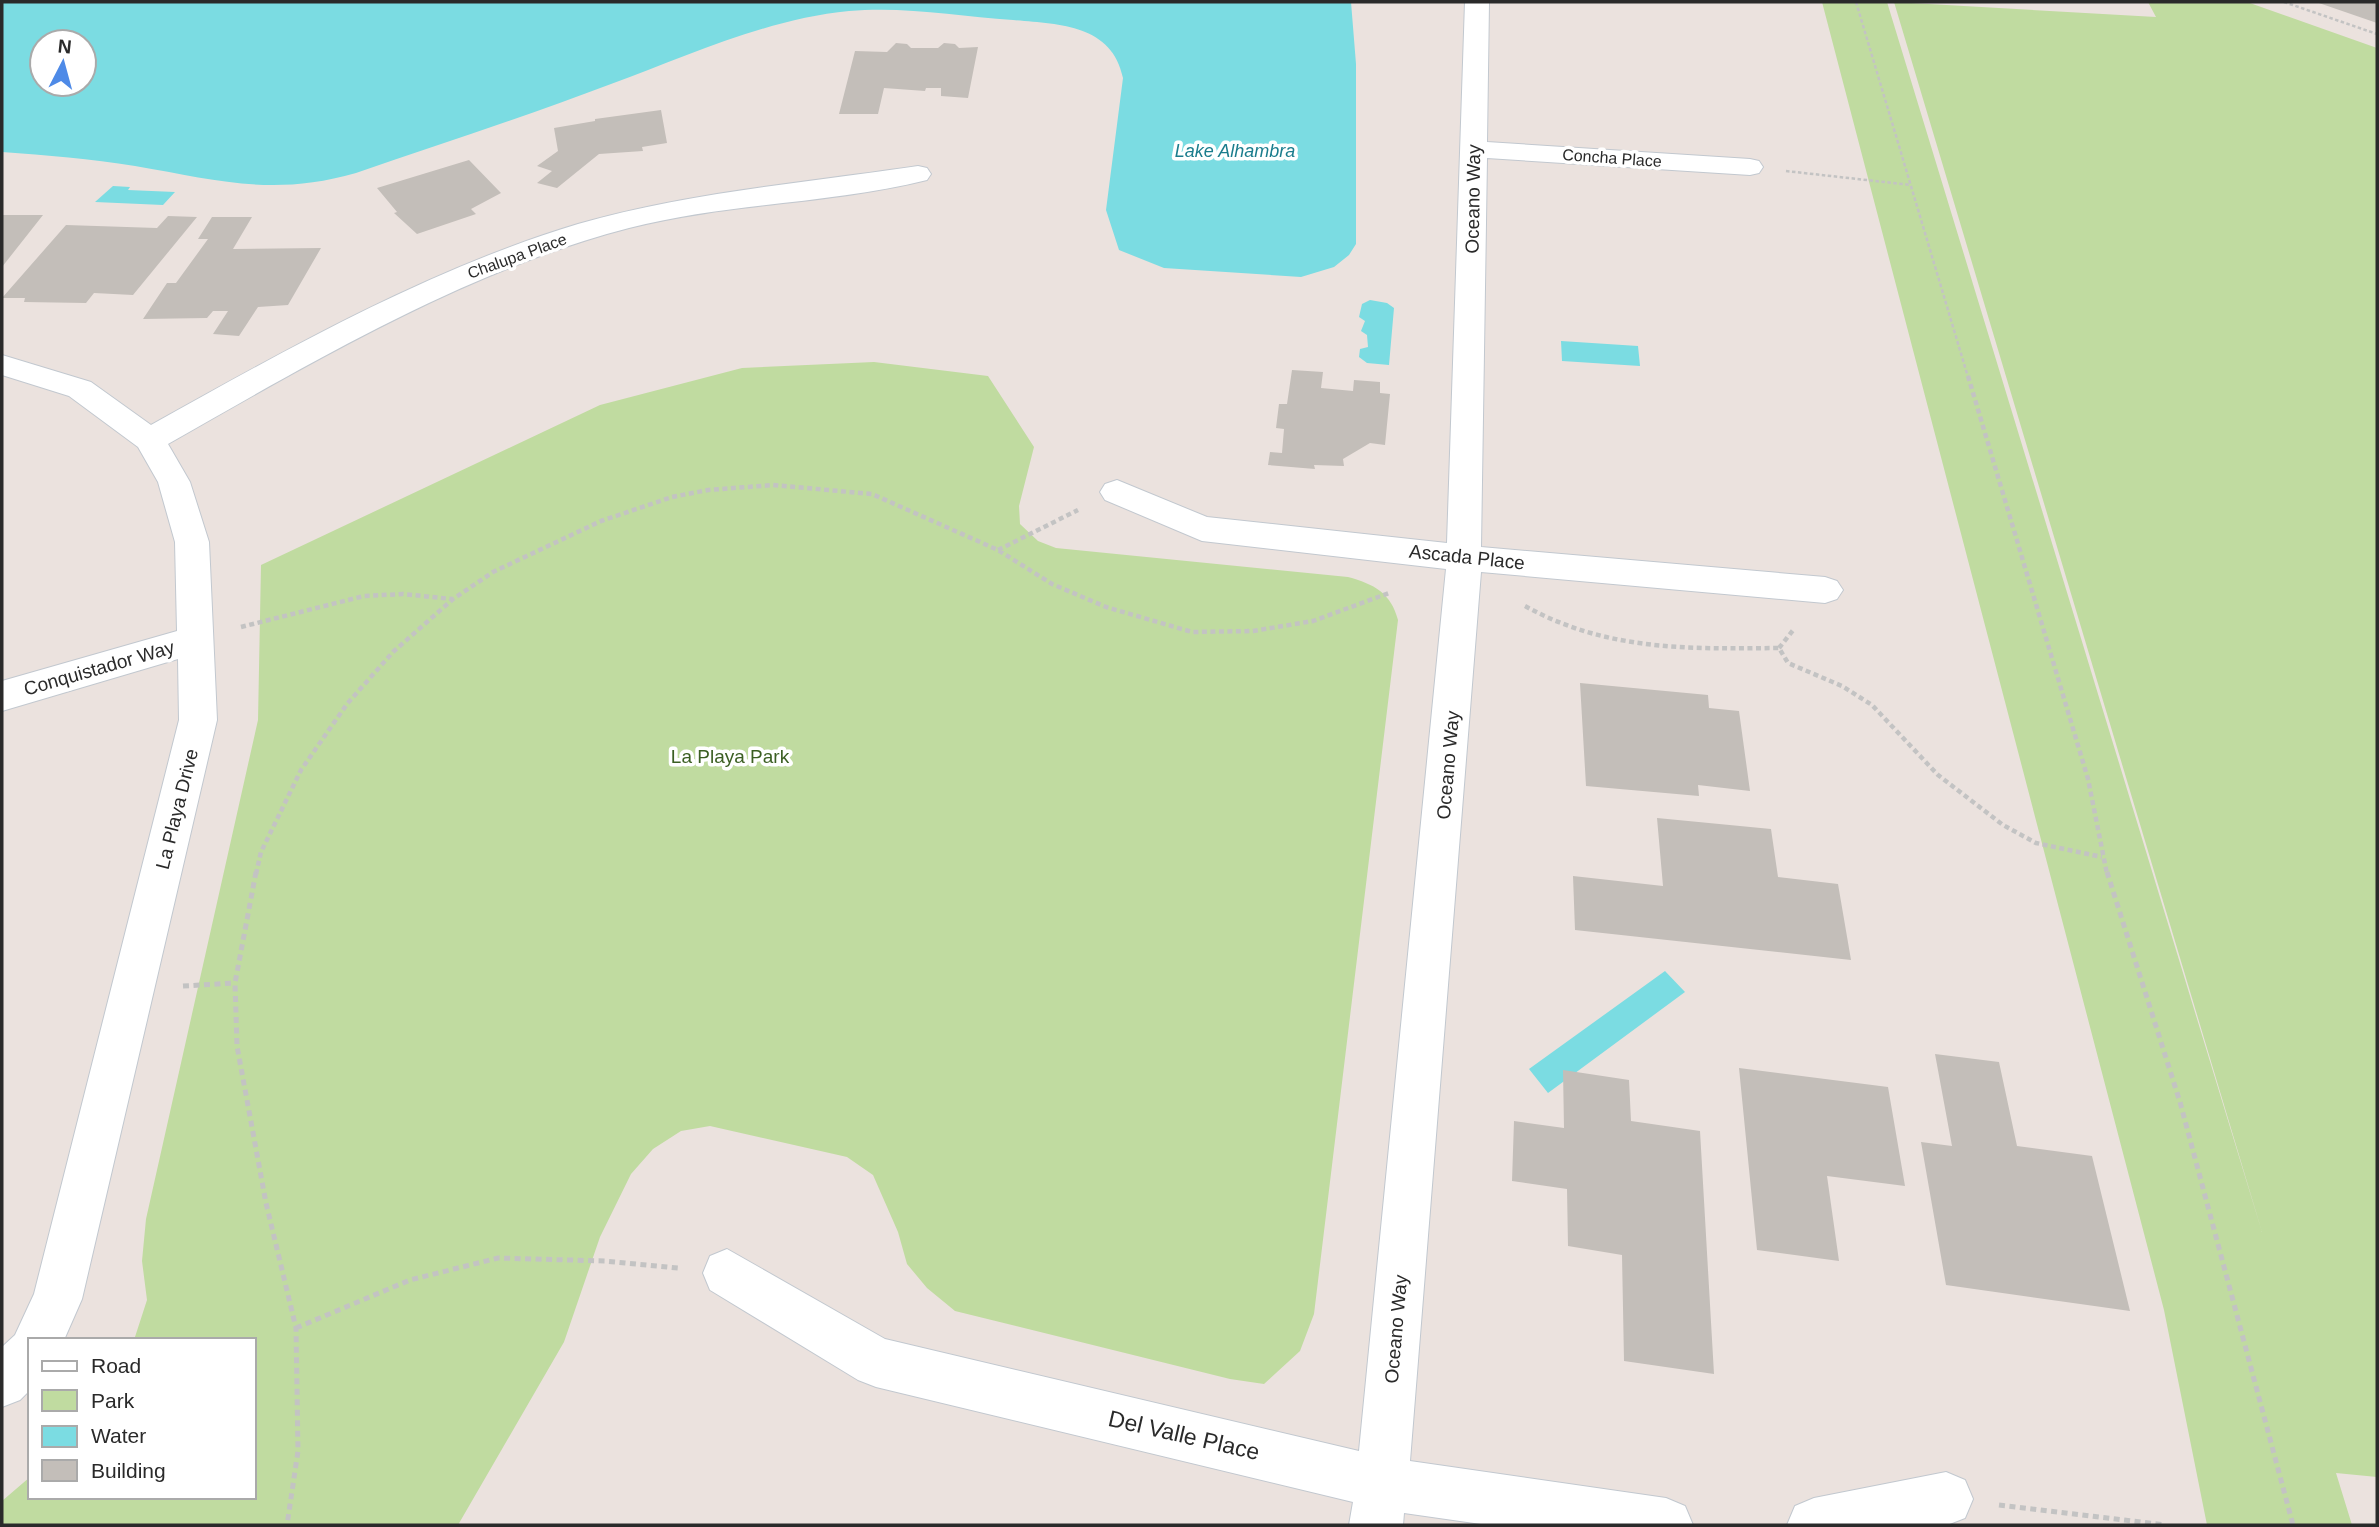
<svg xmlns="http://www.w3.org/2000/svg" width="2379" height="1527" font-family="Helvetica,sans-serif">
<rect width="100%" height="100%" fill="#ebe2de"/>
<!-- green -->
<path fill="#c0dba0" d="M1822 2H1887L2262 1232 1894 2 2156 17 2148 2H2247L2377 48V1477L2336 1473 2352 1525H2207L2164 1310Z
M874 362 988 376 1034 447 1019 506 1020 524 1038 541 1056 548 1348 577C1374 584 1391 593 1398 620L1314 1314 1300 1351 1264 1384 1230 1379 955 1311 927 1288 907 1264 898 1232 873 1175 847 1157 710 1126 681 1131 653 1149 631 1174 600 1237 564 1342 458 1525H2V1501L30 1477V1497H254V1340H134L147 1300 142 1261 146 1219 258 720 261 565 600 405 742 368Z"/>
<!-- water -->
<path fill="#7bdce2" fill-rule="evenodd" d="M2 2H1351L1356 64V244L1349 255 1334 267 1301 277 1164 268 1119 250 1106 210 1123 78C1112 24 1058 24 1013 20 959 16 903 6 849 11 766 19 688 56 611 84 527 116 441 144 356 173 272 197 217 180 135 166 91 159 46 155 2 152ZM42 42H84V84H42Z
M113 186 130 187 128 190 175 192 163 205 95 202Z
M1370 300 1387 303 1394 308 1389 365 1367 363 1359 357 1360 349 1368 347 1367 335 1361 331 1365 321 1359 317 1362 304Z
M1561 341 1638 346 1640 366 1562 361Z
M1665 971 1685 992 1548 1093 1529 1069Z"/>
<!-- building -->
<path fill="#c3beb9" d="M2316 2H2377V23Z
M896 43 907 44 911 48H938L944 43 955 44 959 48 978 47 968 98 941 96V88H926L925 91 884 88 878 114H839L855 51 887 52Z
M661 110 667 143 642 147 643 151 599 154 557 188 537 183 552 171 537 166 558 151 554 128 595 121V119Z
M469 160 501 193 471 209 476 214 417 234 394 213 397 212 377 188Z
M2 215H43L2 267Z
M168 216 197 217 133 295 94 293 86 303 24 302 25 298H2L66 225 157 228Z
M212 217H252L233 249 321 248 288 305 258 307 239 336 213 334 228 311H213L207 318 143 319 167 283H176L208 239H198Z
M1292 370 1323 372 1321 388 1353 391 1354 380 1380 382V393L1390 394 1385 445 1370 443 1343 459 1344 466 1314 465 1315 469 1268 465 1270 452 1282 453 1284 429 1276 428 1279 404H1287Z
M1580 683 1708 695 1709 708 1739 711 1750 791 1698 785 1699 796 1586 786Z
M1657 818 1771 829 1778 877 1838 884 1851 960 1575 930 1573 876 1663 886Z
M1935 1054 1999 1062 2017 1146 2092 1156 2130 1311 1946 1285 1921 1142 1952 1146Z
M1739 1068 1888 1087 1905 1186 1827 1176 1839 1261 1757 1250Z
M1563 1070 1629 1080 1631 1121 1700 1131 1714 1374 1624 1361 1622 1255 1568 1246 1567 1189 1512 1181 1514 1121 1564 1128Z"/>
<g fill="none" stroke-linecap="round" stroke-linejoin="round">
<defs>
<path id="street" d="M1465 2H1489L1487 142 1750 159 1759 161 1763 167 1759 173 1750 175 1487 158 1481 547 1825 577 1837 581 1843 590 1837 599 1825 603 1481 572 1410 1461 1666 1498 1685 1506 1693 1525H1488L1404 1513 1403 1525H1349L1353 1502 876 1387 858 1380 710 1290 703 1273 710 1256 727 1249 885 1339 1359 1451 1446 569 1202 541 1105 500 1100 492 1105 484 1117 480 1207 517 1447 543Z
M918 166 927 168 931 174 927 180C830 204 727 203 629 228 470 269 310 363 168 444L190 482 209 542 217 720 82 1299 64 1340H30V1390L20 1400 2 1407V1347L15 1335 34 1294 179 720 178 659 2 711V681L177 631 175 542 158 482 138 447 69 396 2 375V355L91 382 151 425C285 350 431 268 578 224 689 192 805 183 918 166Z
M1946 1472 1965 1480 1973 1499 1965 1518 1947 1525H1787L1795 1506 1814 1498Z"/>
</defs>
<!-- street casing -->
<use href="#street" stroke="#c2c8cf" stroke-width="2"/>
<!-- path-far2 -->
<path stroke="#c3c3c3" stroke-width="2.5" stroke-dasharray="3.5 2.5" stroke-linecap="butt" d="M1856 2 1968 377
M2284 2 2377 34
M1786 171 1911 185"/>
<!-- path-far1 -->
<path stroke="#c3c3c3" stroke-width="4.5" stroke-dasharray="5 3.5" stroke-linecap="butt" d="M1968 376 2088 779 2107 874
M998 550 1078 510
M1525 606C1606 651 1689 649 1779 648L1788 663 1842 686 1872 705 1938 775 2003 825 2036 843 2102 857
M241 627 364 596 403 594 452 599
M1779 648 1794 629
M256 874 261 852 301 770 347 704 393 652 453 599 493 572 601 521 672 497 708 490 773 485 872 494 998 550 1052 584 1106 607 1192 632 1253 631 1313 621 1389 593"/>
<!-- path -->
<path stroke="#c3c3c3" stroke-width="5" stroke-dasharray="6 4.5" stroke-linecap="butt" d="M256 872 235 983 237 1046 266 1203 296 1328 298 1451 287 1525
M2107 872 2180 1102 2293 1525
M183 986 235 983
M296 1328 410 1280 498 1258 605 1261 678 1268
M1999 1505 2165 1525"/>
<!-- street -->
<use href="#street" fill="#fff" fill-rule="evenodd"/>
</g>
<g text-anchor="middle" dominant-baseline="central" stroke-width="7" stroke-linejoin="round" paint-order="stroke">
<!-- far-street labels -->
<g font-size="16" fill="#2a2a2a" stroke="#fff">
<text transform="translate(1612 158) rotate(4)">Concha Place</text>
<text transform="translate(517 256) rotate(-20)">Chalupa Place</text>
</g>
<!-- far-water labels -->
<g font-size="18" font-style="italic" fill="#1b7d8d" stroke="#fff">
<text x="1235" y="151">Lake Alhambra</text>
</g>
<!-- street labels -->
<g font-size="19" fill="#2a2a2a" stroke="#fff">
<text transform="translate(1473 199) rotate(-89)">Oceano Way</text>
<text transform="translate(1467 557) rotate(6)">Ascada Place</text>
<text transform="translate(99 668) rotate(-16)">Conquistador Way</text>
<text transform="translate(1448 765) rotate(-85)">Oceano Way</text>
<text transform="translate(177 809) rotate(-76)">La Playa Drive</text>
<text transform="translate(1396 1329) rotate(-85)">Oceano Way</text>
</g>
<!-- park labels -->
<g font-size="19" fill="#3b5f22" stroke="#fff">
<text x="730" y="756">La Playa Park</text>
</g>
<!-- near-street labels -->
<g font-size="23" fill="#2a2a2a" stroke="#fff">
<text transform="translate(1184 1435) rotate(13)">Del Valle Place</text>
</g>
</g>
<!-- border -->
<rect width="2379" height="1527" fill="none" stroke="#2a2a2a" stroke-width="7"/>
<!-- legend -->
<rect x="28" y="1338" width="228" height="161" fill="#ffffff" stroke="#aaaaaa" stroke-width="2"/>
<rect x="42" y="1361" width="35" height="10" fill="#ffffff" stroke="#aaaaaa" stroke-width="2"/>
<text x="91" y="1373" font-size="21" fill="#2a2a2a">Road</text>
<rect x="42" y="1390" width="35" height="21" fill="#c0dba0" stroke="#aaaaaa" stroke-width="2"/>
<text x="91" y="1408" font-size="21" fill="#2a2a2a">Park</text>
<rect x="42" y="1426" width="35" height="21" fill="#7bdce2" stroke="#aaaaaa" stroke-width="2"/>
<text x="91" y="1443" font-size="21" fill="#2a2a2a">Water</text>
<rect x="42" y="1460" width="35" height="21" fill="#c3beb9" stroke="#aaaaaa" stroke-width="2"/>
<text x="91" y="1478" font-size="21" fill="#2a2a2a">Building</text>
<!-- north arrow -->
<g transform="translate(63 63) rotate(6)"><circle r="33" fill="#ffffff" stroke="#aaaaaa" stroke-width="2"/>
<path d="M0-5L12 26L0 18L-12 26Z" fill="#4e8ae7"/>
<text y="-10" font-size="19" font-weight="bold" text-anchor="middle" fill="#2a2a2a">N</text>
</g>
</svg>
